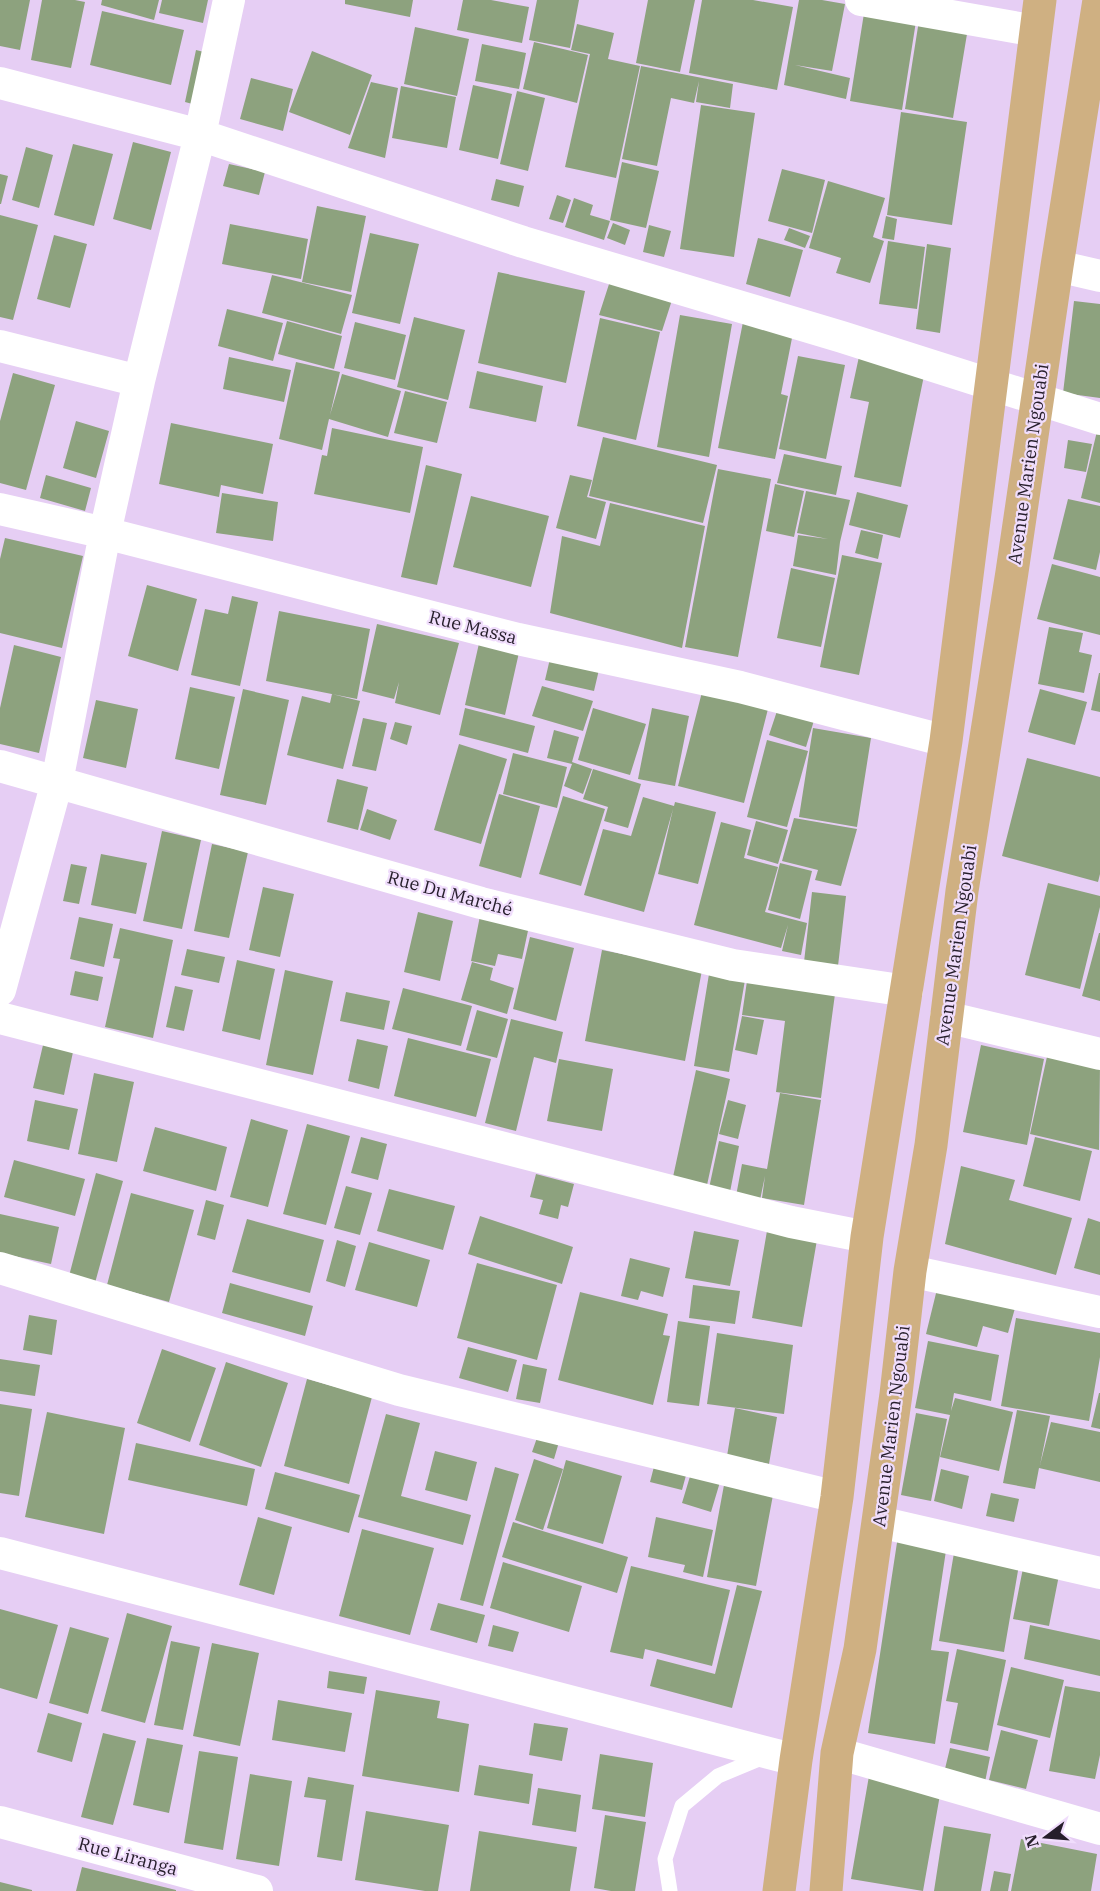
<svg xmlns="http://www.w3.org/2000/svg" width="1100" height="1891" font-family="'IBM Plex Serif',serif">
<rect width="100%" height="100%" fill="#e6cef4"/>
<!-- building -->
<path fill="#8da27e" d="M0 0H30L20 50 0 46Z
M42 0H75L85 2 71 68 31 60Z
M102 0H159L154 20 101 5Z
M162 0H208L203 23 159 13Z
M345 0H413L410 17 345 4Z
M463 0H491L529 7 522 43 457 30Z
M537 0H579L570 48 529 40Z
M648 0H695L680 72 636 63Z
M702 0H753L793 7 777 90 689 73Z
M799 0H822L845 4 832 71 795 65 850 78 846 99 784 85Z
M865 7 917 15 902 110 850 101Z
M102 11 184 30 171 85 90 65Z
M920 14 969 22 953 118 905 109Z
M577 24 614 33 608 59 640 66 616 178 565 167 590 54 571 50Z
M415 27 469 39 457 96 404 84Z
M534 42 588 55 577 103 523 89Z
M482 44 526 53 519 89 475 81Z
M196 50 212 54 200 106 185 102Z
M312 51 372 75 350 135 289 112Z
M641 66 733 84 730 108 696 102 699 81 694 103 671 98 657 166 622 159Z
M251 78 293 89 283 131 240 119Z
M371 82 398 88 385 158 348 148Z
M473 85 512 94 498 159 459 150Z
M401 86 456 97 447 148 392 138Z
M517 91 545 98 528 171 500 164Z
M701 105 755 113 734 257 680 249Z
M901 112 967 122 952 225 887 215Z
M133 142 171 152 151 230 113 219Z
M73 144 113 154 94 226 54 215Z
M26 147 53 155 39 208 12 200Z
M622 162 659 171 646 228 610 220Z
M229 164 265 172 259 195 223 186Z
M782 169 825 180 812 233 768 221Z
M0 174 8 176 1 204H0Z
M496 179 524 186 519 207 491 200Z
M828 181 885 198 873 237 884 241 870 283 836 273 841 258 809 248Z
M557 195 571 200 563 223 549 219Z
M574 198 593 205 590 215 610 221 604 240 565 227Z
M317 206 366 216 351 292 302 282Z
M0 215 38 225 13 320 0 317Z
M886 216 897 219 894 240 882 238Z
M613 223 630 230 625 245 607 238Z
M230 224 308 239 301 279 222 264Z
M649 225 671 231 664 257 643 252Z
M789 228 810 236 805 248 784 240Z
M370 233 419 244 400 324 352 313Z
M54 235 87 244 70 308 37 299Z
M758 238 803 250 790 297 746 284Z
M888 241 925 247 917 309 879 304Z
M927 244 951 248 940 333 916 329Z
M498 272 585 291 566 383 478 363Z
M272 275 352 295 341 334 262 313Z
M610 281 672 300 662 331 599 315Z
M1074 301 1100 304V398L1063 393Z
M227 309 283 323 273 361 218 346Z
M680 315 732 324 709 457 657 447Z
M414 317 465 330 448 400 397 387Z
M600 318 660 332 636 440 577 426Z
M287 321 342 336 334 369 278 354Z
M355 322 406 335 395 380 344 368Z
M743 322 793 333 781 394 788 396 775 459 718 448Z
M860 352 926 366 901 487 854 477 869 402 850 398Z
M798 356 845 365 826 459 779 449Z
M229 357 291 370 284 402 223 389Z
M296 362 340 372 330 415 342 374 401 391 388 437 329 419 322 450 279 439Z
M477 371 543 386 536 422 469 408Z
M13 373 55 385 26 490 0 483V421Z
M405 391 447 402 437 443 394 433Z
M76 421 109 431 96 478 63 468Z
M171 423 273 444 263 494 221 485 219 497 159 484Z
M1098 427 1100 428V503L1081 498Z
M332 428 423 447 410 513 314 494 322 455 327 456Z
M603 437 717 465 703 523 589 496Z
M1068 440 1092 444 1086 472 1064 468Z
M784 454 842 466 836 495 777 483Z
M426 465 462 474 437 585 401 577Z
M718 469 771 479 738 657 685 647Z
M46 475 91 488 85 511 40 498Z
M570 475 592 480 587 497 606 502 596 539 556 528Z
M775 484 804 491 794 537 766 531Z
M806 491 850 500 840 542 836 575 793 566 798 535 828 539 797 533Z
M857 492 908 505 900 538 849 525Z
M222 493 278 502 273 541 216 533Z
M471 496 549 516 531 587 453 567Z
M1068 499 1100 506V552L1096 570 1053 559Z
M610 503 705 526 682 648 550 613 562 536 600 546Z
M861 530 883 535 878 559 855 553Z
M5 538 83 556 62 648 0 633V559Z
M842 555 882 563 859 675 820 667Z
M1052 564 1100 577V635L1037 619Z
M791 568 835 578 821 647 777 638Z
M147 585 197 599 178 671 128 656Z
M232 596 258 602 240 686 191 675 205 609 228 614Z
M279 611 370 629 357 699 266 681Z
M377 624 459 643 440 715 395 703 399 682 394 699 362 691Z
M1049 627 1083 633 1079 652 1092 655 1084 693 1038 684Z
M480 639 520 648 505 715 465 705Z
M14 645 61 657 39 753 0 744V708Z
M552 650 601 661 594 691 545 680Z
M1099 673H1100V712L1091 710Z
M542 686 593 701 583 731 532 716Z
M190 687 235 697 219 769 175 759Z
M243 689 289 700 266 805 220 795Z
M1040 689 1087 702 1075 745 1028 732Z
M702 692 768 709 744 803 678 786Z
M332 694 360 701 343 769 287 755 302 696 330 703Z
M96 700 138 709 126 768 83 758Z
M779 705 815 717 806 747 769 735Z
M465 708 535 726 528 753 459 735Z
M593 708 646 724 630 775 578 760Z
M652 708 689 716 675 786 638 779Z
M363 718 387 723 376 771 352 766Z
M395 722 412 726 407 745 390 739Z
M813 728 871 738 857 827 799 817Z
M554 730 579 737 572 762 592 769 583 794 564 786 572 764 547 758Z
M767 740 808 751 787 827 747 817Z
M459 744 507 759 481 844 434 830Z
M513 753 567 767 557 808 503 794Z
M1027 758 1100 777V874L1098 882 1002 856Z
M593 769 641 784 628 828 604 821 608 807 583 799Z
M337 779 368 787 358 830 327 822Z
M499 794 540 806 521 878 479 866Z
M563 796 605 809 581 886 539 874Z
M643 797 674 806 675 802 716 812 698 884 658 874 673 809 644 912 584 895 603 829 631 836Z
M367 809 397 820 390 840 360 830Z
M794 818 857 829 841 886 815 880 818 870 782 861Z
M756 821 788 830 778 864 747 855Z
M721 822 751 830 744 858 778 867 765 912 807 923 801 955 782 951 788 925 781 948 694 925Z
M162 831 201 840 182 929 143 921Z
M212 844 248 852 229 938 194 931Z
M101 854 147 863 136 914 91 905Z
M780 863 812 871 800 919 768 910Z
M71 864 87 867 79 904 63 901Z
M1048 883 1100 896V907L1080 989 1025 975Z
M263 887 294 894 280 957 249 950Z
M812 892 846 896 838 966 804 962Z
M418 912 453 921 440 981 404 972Z
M480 916 529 926 522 959 498 954 495 966 471 961Z
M79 917 113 924 104 967 70 959Z
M120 928 173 940 153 1038 105 1027 120 959 113 958Z
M1099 933H1100V1001L1082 996Z
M530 937 574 948 556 1021 513 1009Z
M187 949 225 957 219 983 181 975Z
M602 950 702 970 685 1061 585 1041Z
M237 960 275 969 260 1040 222 1031Z
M472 962 493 968 490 980 514 988 507 1014 461 1000Z
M285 970 333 981 313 1075 266 1065Z
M75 971 103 977 98 1001 70 995Z
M709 974 745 980 739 1015H737H739L729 1072 694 1066Z
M747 981 835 994 821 1098 776 1092 785 1021 742 1015Z
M175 986 193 990 184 1031 166 1027Z
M403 988 472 1006 461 1046 392 1029Z
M346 992 390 1001 384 1030 340 1021Z
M477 1010 508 1019 497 1058 466 1050Z
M742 1016 764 1020 757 1055 735 1050Z
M511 1019 563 1032 556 1063 534 1057 516 1131 485 1123Z
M408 1038 491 1059 476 1117 394 1096Z
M357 1039 388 1046 379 1089 348 1081Z
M43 1045 73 1052 64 1095 33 1088Z
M981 1045 1044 1059 1027 1145 963 1132Z
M1048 1052 1100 1064 1099 1150 1030 1134Z
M559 1059 613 1069 602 1131 547 1121Z
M696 1070 730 1079 707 1185 673 1177Z
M94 1073 134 1082 117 1162 78 1154Z
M780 1093 821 1100 804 1205 762 1198 765 1176 760 1200 736 1196 742 1164 767 1169Z
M35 1100 78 1109 69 1150 27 1141Z
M728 1100 746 1105 738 1139 719 1134Z
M251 1119 288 1130 268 1207 230 1197Z
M307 1124 350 1136 326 1225 283 1214Z
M155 1127 227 1147 216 1191 143 1171Z
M361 1137 387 1144 378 1180 351 1173Z
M1035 1137 1092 1151 1080 1201 1023 1186Z
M719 1141 739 1146 729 1197 708 1193Z
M14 1160 85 1179 75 1216 4 1197Z
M961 1166 1015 1180 1009 1200 1072 1218 1056 1275 945 1244Z
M96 1173 123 1181 95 1283 69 1276Z
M536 1174 574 1184 568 1207 561 1205 558 1219 539 1214 543 1200 530 1197Z
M346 1186 372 1193 360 1235 334 1228Z
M389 1189 455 1206 443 1250 377 1231Z
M131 1193 194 1210 169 1302 107 1285Z
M206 1200 224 1205 215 1240 197 1235Z
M0 1214 59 1227 51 1264 0 1253Z
M480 1216 573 1247 562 1284 468 1254Z
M1088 1218 1100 1222V1275L1074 1268Z
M247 1219 324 1240 310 1293 232 1272Z
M768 1225 818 1234 802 1327 752 1318Z
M694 1231 739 1240 730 1286 685 1278Z
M337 1240 356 1246 345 1287 326 1281Z
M369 1242 430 1260 417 1307 355 1290Z
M630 1258 670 1268 663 1297 641 1291 638 1300 621 1296Z
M477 1263 557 1285 537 1360 457 1338Z
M939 1281 1017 1301 1008 1333 983 1326 977 1347 926 1334Z
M230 1283 313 1306 305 1336 222 1313Z
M693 1285 740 1291 735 1324 689 1318Z
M580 1292 668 1314 663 1335 670 1336 653 1405 558 1380Z
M29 1315 57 1320 52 1355 23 1350Z
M1016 1318 1100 1333V1357L1089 1421 1001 1406Z
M678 1321 710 1326 699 1406 667 1402Z
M717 1333 793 1345 784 1414 707 1404Z
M928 1341 999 1355 991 1401 954 1393 951 1411 955 1398 1013 1412 999 1471 940 1457 950 1415 915 1408Z
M468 1347 517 1360 508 1392 459 1378Z
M162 1349 216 1368 190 1442 137 1423Z
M0 1359 40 1365 35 1396 0 1391Z
M226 1362 288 1383 261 1467 199 1445Z
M523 1364 547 1369 540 1403 516 1399Z
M307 1379 372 1397 349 1484 284 1466Z
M1099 1393H1100V1429L1091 1427Z
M0 1404 32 1409 19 1496 0 1493Z
M735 1408 777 1417 769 1464 727 1456Z
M1017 1410 1050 1416 1040 1465 1051 1422 1100 1432V1482L1039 1468 1035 1489 1003 1483Z
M47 1412 125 1428 104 1534 25 1517Z
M916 1413 947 1419 931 1501 901 1495Z
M386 1414 420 1423 401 1496 471 1515 463 1545 358 1517Z
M538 1435 559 1442 554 1459 532 1452Z
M136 1443 255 1469 247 1506 128 1480Z
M435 1451 477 1462 467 1501 425 1490Z
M534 1459 563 1469 543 1530 515 1520Z
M656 1459 688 1468 682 1490 650 1482Z
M566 1460 622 1476 603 1544 547 1528Z
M495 1467 519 1474 483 1606 460 1600Z
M941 1469 969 1476 962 1509 934 1501Z
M275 1472 360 1495 349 1533 265 1509Z
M691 1473 720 1482 711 1512 682 1503Z
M724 1485 773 1495 756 1586 707 1577Z
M991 1493 1019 1499 1014 1522 986 1516Z
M258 1517 292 1527 274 1595 239 1585Z
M656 1517 713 1530 703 1577 683 1572 685 1565 648 1557Z
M513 1522 628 1557 617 1593 502 1557Z
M362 1529 434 1548 410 1635 339 1616Z
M898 1536 947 1544 931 1650 949 1652 935 1744 868 1733Z
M955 1547 1020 1559 1004 1652 939 1641Z
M503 1562 582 1586 569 1632 490 1608Z
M1024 1563 1060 1570 1049 1626 1013 1619Z
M631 1566 730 1590 712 1666 645 1649 643 1659 610 1652Z
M737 1585 762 1591 732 1708 650 1686 657 1659 715 1674Z
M438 1603 485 1615 477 1643 430 1630Z
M0 1609 58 1625 37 1699 0 1688Z
M127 1613 172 1626 145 1723 101 1711Z
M493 1625 519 1632 513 1652 488 1646Z
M1030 1625 1100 1640V1676L1024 1659Z
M70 1627 109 1638 88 1714 49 1703Z
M171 1641 200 1647 183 1730 154 1725Z
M212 1643 259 1653 240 1746 193 1736Z
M957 1649 1006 1660 988 1751 950 1743 958 1703 946 1701Z
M1011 1667 1064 1680 1050 1738 997 1725Z
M329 1671 367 1677 364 1694 327 1688Z
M1065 1686 1100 1692V1755L1095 1779 1049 1771Z
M376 1690 440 1701 437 1718 469 1724 459 1792 362 1776Z
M278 1700 352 1713 345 1752 272 1740Z
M48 1713 82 1723 72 1762 37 1752Z
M534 1723 568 1728 562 1761 529 1755Z
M1001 1730 1038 1740 1026 1789 989 1780Z
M103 1733 136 1741 113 1825 81 1817Z
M147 1738 183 1745 169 1813 133 1805Z
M950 1748 990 1757 985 1782 944 1773Z
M199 1751 238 1757 223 1850 184 1843Z
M600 1754 653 1763 645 1817 592 1809Z
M479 1765 533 1774 529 1804 474 1795Z
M250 1774 292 1781 279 1866 236 1859Z
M869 1776 941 1789 923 1891 851 1879Z
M308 1777 354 1785 342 1861 317 1857 326 1800 304 1797Z
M538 1788 581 1795 576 1832 532 1825Z
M366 1811 449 1825 438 1891H425L355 1880Z
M605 1815 646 1822 635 1891H611L594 1888Z
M944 1826 991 1834 981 1891H934Z
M479 1831 577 1847 570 1891H470Z
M1021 1839 1097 1854 1091 1891H1011Z
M82 1867 176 1890V1891H76Z
M994 1871 1011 1874 1008 1891H990Z
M0 1882 32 1890V1891H0Z"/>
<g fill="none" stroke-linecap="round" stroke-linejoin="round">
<!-- lane -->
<path stroke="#fff" stroke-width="15" d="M670 1891 665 1859 682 1806 718 1776 766 1756"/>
<!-- street -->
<path stroke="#fff" stroke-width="32" d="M861 0 1036 31
M0 83 200 135 523 242 842 337 1100 419
M1057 266 1100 276
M0 346 139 381
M0 509 105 533 518 639 740 687 946 741
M0 766 481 903 733 965 907 991
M0 990 57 782 105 533 139 381 200 135 229 0
M946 1017 1100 1054
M0 1018 791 1222 867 1237
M0 1268 399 1390 837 1497
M910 1271 1100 1312
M879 1522 1100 1573
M0 1553 796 1760
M837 1753 1100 1829
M0 1822 257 1891"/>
<!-- primary -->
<path stroke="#cfb082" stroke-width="33" d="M779 1891 796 1760 837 1497 867 1237 946 741 1040 0
M826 1891 837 1753 860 1649 896 1394 910 1271 931 1145 962 891 1012 572 1057 266 1099 0"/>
</g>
<g text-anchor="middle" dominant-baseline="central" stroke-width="4.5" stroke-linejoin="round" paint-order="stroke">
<!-- street labels -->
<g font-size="18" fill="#261e2b" stroke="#f0ddfc">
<text transform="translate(1028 464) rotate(-82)">Avenue Marien Ngouabi</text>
<text transform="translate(473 627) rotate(14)">Rue Massa</text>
<text transform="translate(450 893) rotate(15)">Rue Du Marché</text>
<text transform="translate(956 945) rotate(-82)">Avenue Marien Ngouabi</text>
<text transform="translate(891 1426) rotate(-83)">Avenue Marien Ngouabi</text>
<text transform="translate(128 1856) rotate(15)">Rue Liranga</text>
</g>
</g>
<!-- north arrow -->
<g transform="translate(1046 1837) rotate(254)" stroke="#f0ddfc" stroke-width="4.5" paint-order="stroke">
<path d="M0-4.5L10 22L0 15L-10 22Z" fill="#261e2b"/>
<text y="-9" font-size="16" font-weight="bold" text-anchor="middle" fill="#261e2b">N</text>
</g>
</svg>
